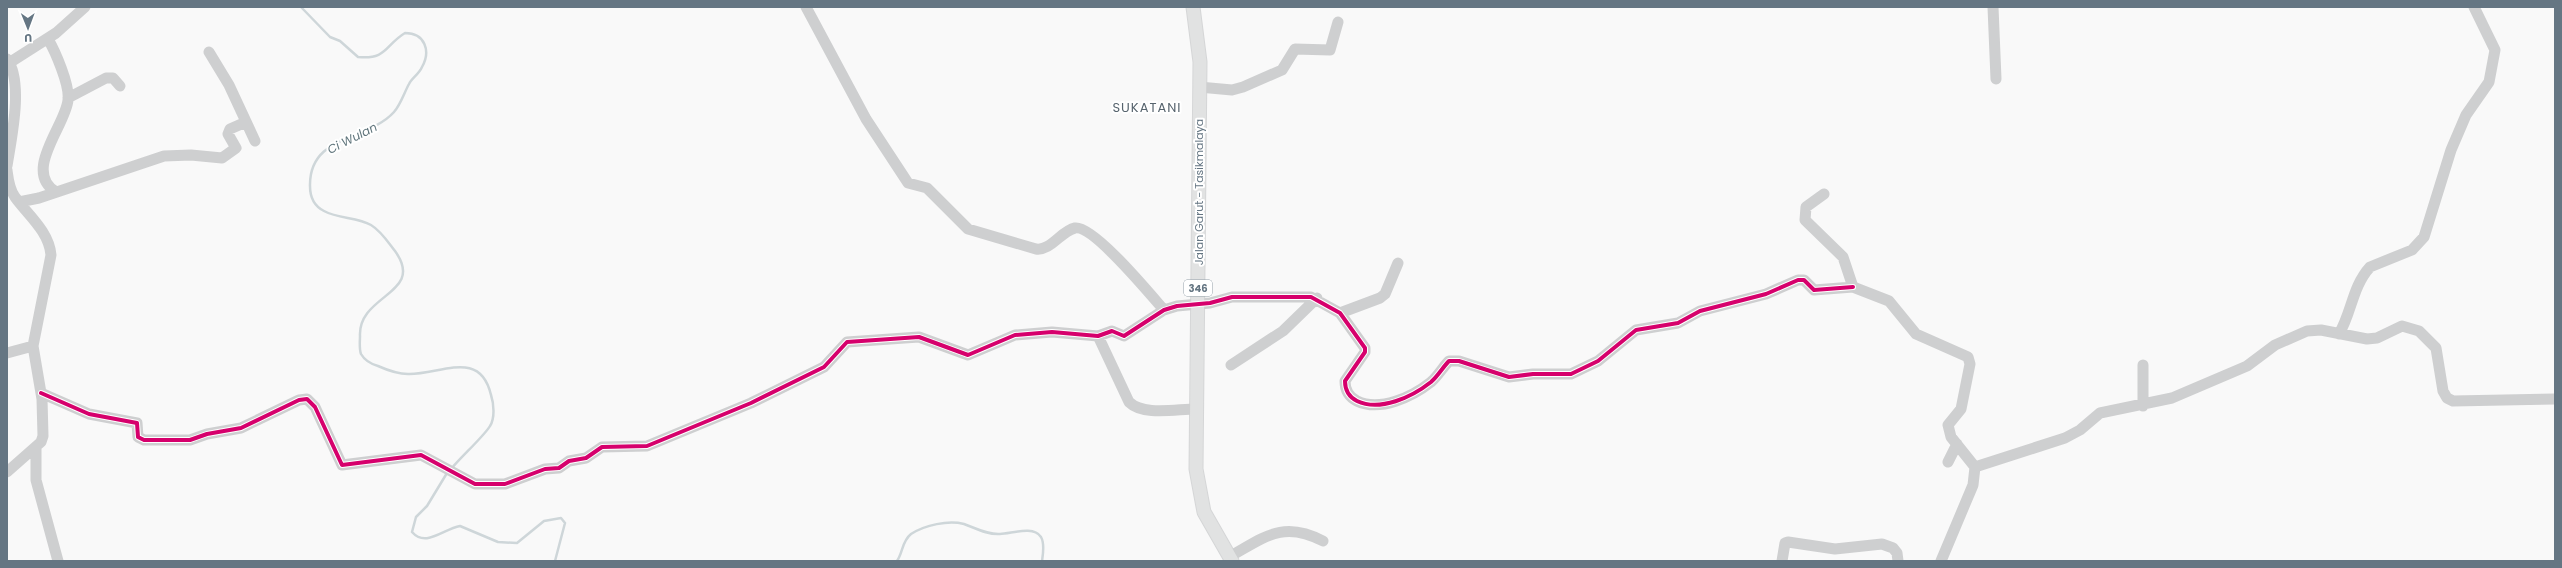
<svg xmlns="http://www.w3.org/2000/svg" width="2562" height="568" font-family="Poppins,sans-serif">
<rect width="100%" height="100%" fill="#f9f9f9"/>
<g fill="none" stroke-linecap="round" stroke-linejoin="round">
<!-- stream -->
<path stroke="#ced6d9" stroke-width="2.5" d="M301 7 330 37 340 41 358 57C387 60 385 45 405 33 425 33 431 51 422 67 419 74 412 78 409 84 404 93 401 104 394 112 368 141 309 134 310 186 310 197 314 206 324 211 339 219 357 217 371 225 381 231 388 242 395 251 426 294 358 294 360 336 360 341 359 349 361 354 365 361 371 364 378 366 387 370 398 374 408 374 440 375 480 348 491 395 494 404 495 418 490 426 485 435 460 458 452 468
M447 473 427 506 416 517 412 532C426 548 443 529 460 526L498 542 517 543 544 521 561 518 565 523 555 561
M897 561C903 552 902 541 911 534 925 525 948 520 964 524 975 528 988 535 1000 534 1011 534 1033 525 1041 537 1045 544 1043 554 1042 561"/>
<defs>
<path id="major" d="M1193 7 1200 62 1196 469 1204 512 1232 561"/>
</defs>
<!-- major casing -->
<use href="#major" stroke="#d5d6d7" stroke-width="15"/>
<!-- minor -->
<path stroke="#cecfd0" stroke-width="11" d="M806 7 866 119 908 183 927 188 968 229 1036 249C1051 251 1061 231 1075 228 1093 225 1150 294 1164 310
M1993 7 1996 79
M48 39C55 51 70 85 68 100 66 125 22 171 56 192
M209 52 229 85 255 141
M7 59C24 82 11 140 7 166
M9 63 56 33 85 7
M1199 87 1232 90 1243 87 1282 70 1295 49 1330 50 1338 22
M68 98 106 78H113L120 86
M7 170C8 178 9 189 15 197 27 214 49 231 51 255L33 346 42 399 43 436 41 442 7 472
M1824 194 1806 207 1805 220 1843 257 1853 287 1889 301 1916 334 1968 357 1970 364 1961 409 1948 425 1951 437 1975 467
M19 202 39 198 164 156 191 155 222 158 236 148 228 134 230 129 246 122
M1340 313 1380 298 1385 294 1398 263
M2339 334C2352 312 2352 287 2370 267L2412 250 2424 237 2451 150 2466 115 2489 82 2495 50 2474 7
M1098 336 1129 402C1143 416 1176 409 1196 409
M7 353 33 346
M1231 365 1283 331 1317 298
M41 393 89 414 137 423 138 437 144 440H190L207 434 241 428 299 400 307 399 315 407 342 465 421 455 475 484H505L545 469 559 468 569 461 586 458 602 447 647 446 751 403 824 367 847 342 919 337 968 355 1015 335 1052 332 1098 336 1112 331 1124 336 1164 310 1177 306 1210 303 1232 297H1311L1340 313 1365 348V352L1345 381C1345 390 1349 397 1357 401 1380 412 1412 397 1431 382 1438 376 1443 367 1449 361H1459L1509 377 1533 374H1571L1598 361 1636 330 1678 323 1700 311 1766 294 1798 280H1804L1814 290 1853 287
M2143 406V365
M36 447V480L58 561
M1948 462 1957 444
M1229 557C1265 537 1283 520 1323 541
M1782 561 1785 543 1788 542 1835 549 1882 544 1893 548 1897 553 1898 561
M1941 561 1973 485 1975 467 2065 438 2080 430 2100 413 2172 398 2247 366 2275 345 2307 331 2321 330 2367 339 2377 338 2402 326 2419 331 2436 348 2443 391 2447 398 2453 401 2555 399"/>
<!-- major -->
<use href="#major" stroke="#e1e2e2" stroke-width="13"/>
<defs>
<path id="cycleway" d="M41 393 89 414 137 423 138 437 144 440H190L207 434 241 428 299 400 307 399 315 407 342 465 421 455 475 484H505L545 469 559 468 569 461 586 458 602 447 647 446 751 403 824 367 847 342 919 337 968 355 1015 335 1052 332 1098 336 1112 331 1124 336 1164 310 1177 306 1210 303 1232 297H1311L1340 313 1365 348V352L1345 381C1345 390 1349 397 1357 401 1380 412 1412 397 1431 382 1438 376 1443 367 1449 361H1459L1509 377 1533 374H1571L1598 361 1636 330 1678 323 1700 311 1766 294 1798 280H1804L1814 290 1853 287"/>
</defs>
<!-- cycleway casing -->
<use href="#cycleway" stroke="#fff" stroke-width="6"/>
<!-- cycleway -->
<use href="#cycleway" stroke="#d6006c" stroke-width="4"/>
</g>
<g text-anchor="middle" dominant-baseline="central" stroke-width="4" stroke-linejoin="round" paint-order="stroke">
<!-- shield labels -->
<rect fill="#fff" stroke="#939fa8" stroke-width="1" x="1184" y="280" width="28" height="16" rx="3"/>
<g font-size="10" font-weight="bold" fill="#657683">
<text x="1198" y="288">346</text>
</g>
<!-- street labels -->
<g font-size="11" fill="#657683" stroke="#fff">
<text transform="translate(1199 192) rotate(-90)">Jalan Garut - Tasikmalaya</text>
</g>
<!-- water labels -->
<g font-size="12" font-style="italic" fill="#60757c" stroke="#fff">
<text transform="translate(352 138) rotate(-27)">Ci Wulan</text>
</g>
<!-- quarter labels -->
<g font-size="13" letter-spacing="1" fill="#57646e" stroke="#fff">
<text x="1147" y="107">SUKATANI</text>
</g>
</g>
<!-- border -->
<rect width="2562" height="568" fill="none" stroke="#657683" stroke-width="16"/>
<!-- north arrow -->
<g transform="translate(28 28) rotate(179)" stroke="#ffffff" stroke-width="3" paint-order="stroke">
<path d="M0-3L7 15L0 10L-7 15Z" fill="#657683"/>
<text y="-6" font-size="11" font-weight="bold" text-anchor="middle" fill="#657683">U</text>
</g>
</svg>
